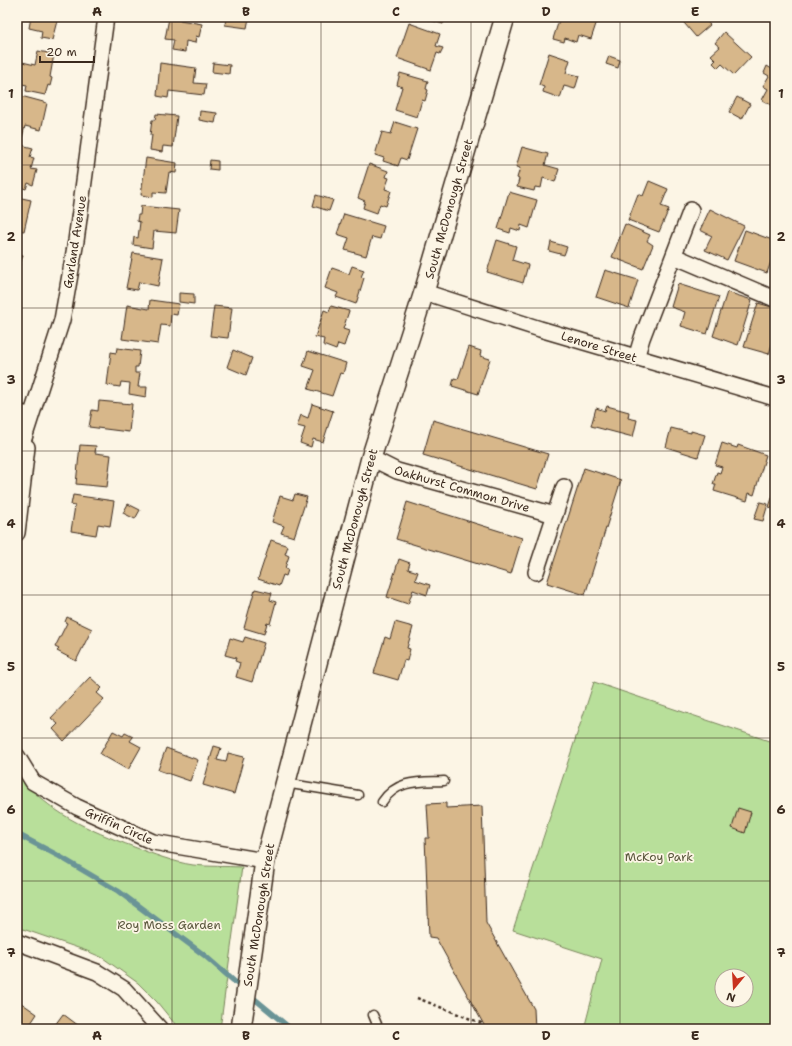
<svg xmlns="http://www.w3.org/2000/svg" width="792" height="1046" font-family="'Shantell Sans',sans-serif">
<rect width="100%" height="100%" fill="#fcf5e5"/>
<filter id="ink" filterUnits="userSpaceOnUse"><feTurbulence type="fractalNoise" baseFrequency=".025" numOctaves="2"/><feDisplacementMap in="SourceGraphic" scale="8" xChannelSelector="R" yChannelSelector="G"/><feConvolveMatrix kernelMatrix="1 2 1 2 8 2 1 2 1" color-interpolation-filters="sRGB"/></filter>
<g filter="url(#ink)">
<!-- green -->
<path fill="#b8df9a" stroke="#7a845c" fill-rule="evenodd" d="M594 682 775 743V1029H584L602 959 513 930ZM722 976H746V1000H722Z
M17 773C49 814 87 829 134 847 153 854 173 862 193 865 209 867 226 866 242 867L220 1029H179L157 1002 138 983 103 958 87 951 17 927Z"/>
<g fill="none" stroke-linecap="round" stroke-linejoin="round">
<!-- stream -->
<path stroke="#6b9496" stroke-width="5.5" d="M17 834 57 855 118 891 204 955 242 988
M250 995 291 1029"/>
</g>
<!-- building -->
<path fill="#d7b78a" stroke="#3b2a1e" d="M31 17H58L52 40 41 38 42 31 29 28Z
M226 17 249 18 247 28 225 25Z
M427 17H445L443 24 427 19Z
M560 17H583L597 21 591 39 578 35 576 42 565 38 564 42 553 39Z
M679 17H703L710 25 696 37Z
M169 18 202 24 199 37 196 36 195 43 186 41 185 52 172 50 174 40 165 39Z
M409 23 440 34 436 46 443 48 440 54 437 53 431 70 397 58Z
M724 32 751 57 734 75 722 64 718 68 713 63 716 60 711 55 720 47 715 43Z
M38 51 54 54 50 77 52 78 50 86 48 85 45 95 26 91 27 85 17 83 18 61 35 65Z
M549 53 570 60 566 73 579 76 575 89 564 86 560 98 543 92 544 87 539 85Z
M609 56 620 60 618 68 606 64Z
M160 63 196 68 194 83 206 84 204 95 169 91 168 98 157 96Z
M213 63 230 65 229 74 212 72Z
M767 66 775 71V99L771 105 762 100 768 89 763 86 769 76 764 73Z
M400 73 428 81 426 89 428 90 425 101 422 100 417 117 395 110 402 87 397 85Z
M21 96 47 103 41 130 25 126 22 138 17 136V110Z
M737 97 750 104 742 119 729 112Z
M200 111 217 113 215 123 199 120Z
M156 114 177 116 173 147 163 146 162 152 150 150 152 135H150L152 120H155Z
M395 122 417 129 407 160 401 158 398 166 383 161 384 158 375 155 382 132 391 134Z
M17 144 33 148 30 157 34 158 31 169 37 170 33 185 28 183 26 189 17 186Z
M522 147 548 154 545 165 559 169 555 182 543 178 541 188 535 187 534 191 517 187 519 179 517 178 520 168 516 167Z
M146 158 177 163 176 173 169 172 166 193 153 192V197L141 195Z
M210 160 218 161V170L209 169Z
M369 164 388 171 386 177 389 178 385 189 391 191 386 206 380 204 377 213 363 208 365 201 358 198Z
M649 181 668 189 661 206 669 209 659 232 628 220 638 194 643 196Z
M509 192 537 200 529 228 521 225 520 231 511 228 510 233 498 229Z
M316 195 333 200 329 211 313 206Z
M17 197 31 200 24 231 17 230Z
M141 206 179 210 176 233 154 231 152 248 133 245 134 237 138 238 140 222 137 221 138 215H140Z
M710 209 744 226 727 260 705 250 712 236 700 230Z
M344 214 384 226 380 239 372 237 366 256 345 250 349 238 337 234Z
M625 224 650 235 647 241 653 245 643 269 612 257Z
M745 230 775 241V250L767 273 734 261Z
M497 240 516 246 512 260 528 265 523 283 487 272Z
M551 242 567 247 564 255 549 251Z
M17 253 23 255 17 273Z
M133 253 163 258 158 286 139 282 137 290 126 288Z
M352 266 364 270 361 277 364 278 356 304 336 297 338 293 325 288 332 268 349 274Z
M775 267V278L771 276Z
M605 270 638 280 629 308 596 297Z
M678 284 719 297 707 334 681 326 685 312 671 307Z
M727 292 752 300 738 345 713 336Z
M179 293 194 294V304L179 302Z
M150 300 179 304 177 315 171 314 170 326 161 325 158 344 122 339 127 305 149 309Z
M758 303 775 308V334L769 354 744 347Z
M214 306 232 308 228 338 210 336Z
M331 306 349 311 343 329 349 331 344 346 338 344 336 350 323 345 324 339 315 337 324 310 329 312Z
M469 347 481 351 480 356 490 359 478 394 452 386 454 378 458 379Z
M117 348 140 351 138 367H135V373H140L138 387H147L146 397 129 394 130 383 121 382 120 387 107 385 111 352 116 353Z
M233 350 252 358 246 375 227 367Z
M308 351 346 363 343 374 340 373 332 396 308 389 315 370 303 366Z
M99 401 132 404 129 432 89 427 92 410 98 411Z
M312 404 333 411 323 442 313 439 311 447 300 443 305 428 297 426 301 415 308 418Z
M607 406 629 412 628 418 637 420 633 437 591 426 596 408 605 411Z
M433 420 548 454 537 489 423 455Z
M671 428 691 433V431L705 435 698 457 666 447Z
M722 443 737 448 738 445 766 455 754 495 749 493 747 501 714 491 716 484H713L717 472 720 473 722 467 715 465Z
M80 445 96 446 95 453 111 455 107 487 76 484Z
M584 468 621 480 585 595 547 583Z
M775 489V509L769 507Z
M295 494 307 497 294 537 281 533 284 526 272 522 280 496 293 500Z
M73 495 114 501 110 526 98 524 96 535 71 531 75 506 71 505Z
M407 502 522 538 511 574 396 539Z
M760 502 768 504 763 521 754 519Z
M128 504 140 510 135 519 123 513Z
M271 540 288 546 285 554 289 556 285 568 288 570 286 576 283 575 279 586 258 579Z
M399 559 410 563 408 569 418 572 415 580 430 585 427 595 413 590 408 604 387 597Z
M255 589 272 593 270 600 276 602 270 624 267 623 264 634 244 628Z
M67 617 92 629 76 661 57 651 59 649 55 647 67 623 65 622Z
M395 622 413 627 407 648 410 649 407 661 404 660 398 680 374 673 385 637 390 639Z
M245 637 264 643 252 682 236 677 240 663 235 661 236 658 225 655 230 638 243 642Z
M90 677 102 688 97 693 104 699 64 741 53 729 58 724 51 718Z
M113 731 123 736 125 733 133 737 130 741 141 747 128 770 100 754Z
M214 746 221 748 217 760 226 762 228 753 244 757 234 794 203 785Z
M166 748 198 760 190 781 158 770Z
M446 803V808L482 806 486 923 534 1009 535 1029H484V1025L436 938 429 937 425 838H429L427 804Z
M738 808 751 812 745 833 732 828Z
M17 1000 37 1014 27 1029H17Z
M63 1014 83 1029H52Z"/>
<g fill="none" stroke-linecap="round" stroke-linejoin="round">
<defs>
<path id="service" d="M285 783 358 795
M382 802C397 779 420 782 444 781
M373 1015 379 1029"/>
<path id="minor" d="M674 256 775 299
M424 292 540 329 775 398
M636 358 642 338 691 210
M17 412 31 416
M371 458 397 471 555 515
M17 460 62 320 76 241 106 17
M17 533 27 447
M536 572 564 487
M17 756 33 782 77 807 153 842 265 861
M17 942 97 972 124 989 160 1029"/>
<path id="tertiary" d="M241 1029 265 861 371 458 424 292 505 17"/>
</defs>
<!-- service casing -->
<use href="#service" stroke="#3b2a1e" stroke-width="11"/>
<!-- minor casing -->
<use href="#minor" stroke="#3b2a1e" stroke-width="18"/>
<!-- tertiary casing -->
<use href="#tertiary" stroke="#3b2a1e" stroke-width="22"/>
<!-- path -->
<path stroke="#3b2a1e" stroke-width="2.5" stroke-dasharray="3 3" stroke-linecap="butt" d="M417 998 481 1023 480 1029"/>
<!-- service -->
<use href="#service" stroke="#fcf5e5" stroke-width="8"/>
<!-- minor -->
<use href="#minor" stroke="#fcf5e5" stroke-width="15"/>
<!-- tertiary -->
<use href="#tertiary" stroke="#fcf5e5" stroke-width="19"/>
</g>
</g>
<!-- grid -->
<path fill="none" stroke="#3b2a1e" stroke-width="1" stroke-opacity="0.55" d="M172 17V1029M321 17V1029M471 17V1029M620 17V1029M17 165H775M17 308H775M17 451H775M17 595H775M17 738H775M17 881H775"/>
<g text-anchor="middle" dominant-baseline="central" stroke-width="3.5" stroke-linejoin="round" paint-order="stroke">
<!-- street labels -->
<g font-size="12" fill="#3b2a1e" stroke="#fcf5e5">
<text transform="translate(449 209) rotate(-74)">South McDonough Street</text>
<text transform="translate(75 242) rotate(-81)">Garland Avenue</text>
<text transform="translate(599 347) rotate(17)">Lenore Street</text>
<text transform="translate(462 489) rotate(16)">Oakhurst Common Drive</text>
<text transform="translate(355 519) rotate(-75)">South McDonough Street</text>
<text transform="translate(119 826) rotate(24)">Griffin Circle</text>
<text transform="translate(259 915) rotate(-81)">South McDonough Street</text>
</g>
<!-- park labels -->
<g font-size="12" fill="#5a573d" stroke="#fcf5e5">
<text x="659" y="857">McKoy Park</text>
<text x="169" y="925">Roy Moss Garden</text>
</g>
</g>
<!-- margin -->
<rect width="792" height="1046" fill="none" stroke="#fcf5e5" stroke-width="44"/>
<!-- north arrow -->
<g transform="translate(734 988) rotate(198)"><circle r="19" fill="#fcf5e5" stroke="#afa495"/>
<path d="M0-3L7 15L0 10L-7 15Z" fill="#c8321e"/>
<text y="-6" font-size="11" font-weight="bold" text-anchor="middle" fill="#3b2a1e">N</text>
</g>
<!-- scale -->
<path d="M40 56v6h54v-6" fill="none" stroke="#3b2a1e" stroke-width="2"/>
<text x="46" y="56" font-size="12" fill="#3b2a1e" stroke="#fcf5e5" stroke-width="3" paint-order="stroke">20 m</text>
<rect x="22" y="22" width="748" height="1002" fill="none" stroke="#3b2a1e" stroke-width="1.5"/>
<g font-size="13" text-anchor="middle" font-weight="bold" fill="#3b2a1e">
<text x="97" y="16">A</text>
<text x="246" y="16">B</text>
<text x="396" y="16">C</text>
<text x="546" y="16">D</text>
<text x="695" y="16">E</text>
<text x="11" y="98">1</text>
<text x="781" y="98">1</text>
<text x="11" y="241">2</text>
<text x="781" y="241">2</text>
<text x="11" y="384">3</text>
<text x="781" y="384">3</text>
<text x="11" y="528">4</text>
<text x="781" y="528">4</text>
<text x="11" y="671">5</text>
<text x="781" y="671">5</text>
<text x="11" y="814">6</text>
<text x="781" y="814">6</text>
<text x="11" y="957">7</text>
<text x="781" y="957">7</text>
<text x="97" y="1040">A</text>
<text x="246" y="1040">B</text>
<text x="396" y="1040">C</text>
<text x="546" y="1040">D</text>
<text x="695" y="1040">E</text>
</g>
</svg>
